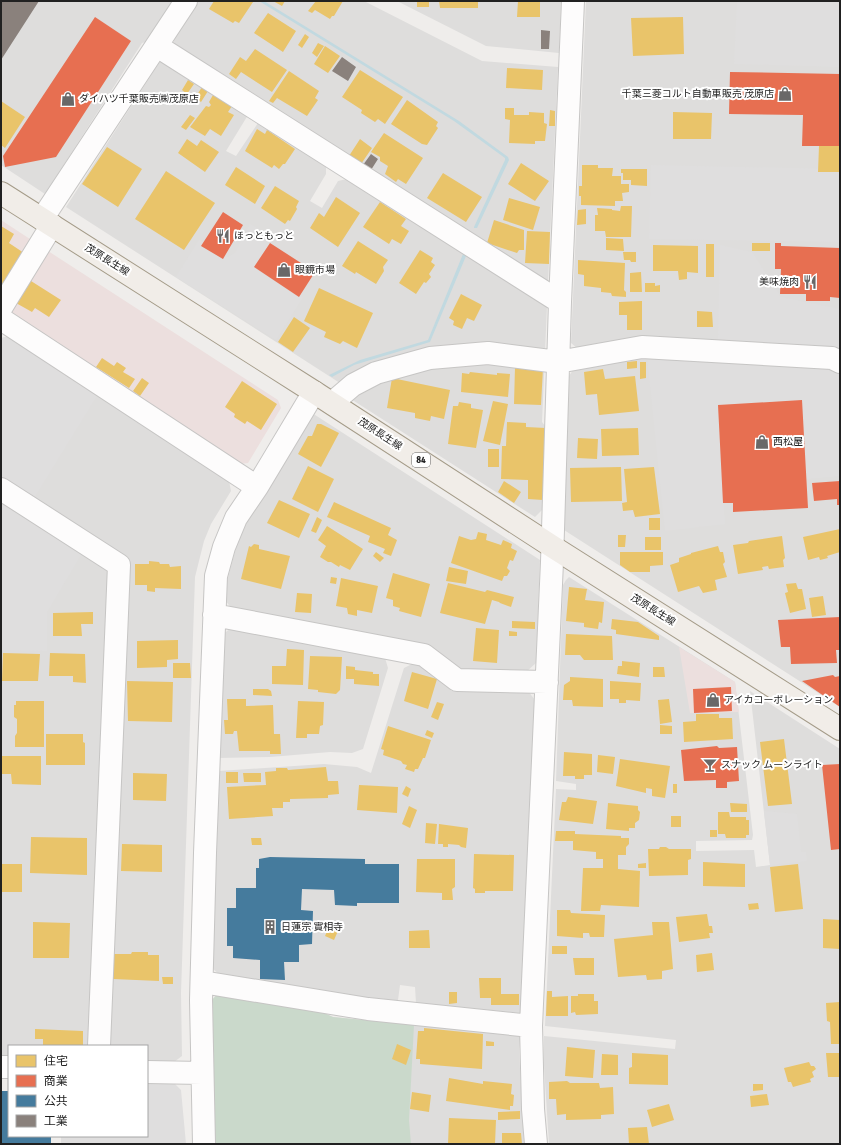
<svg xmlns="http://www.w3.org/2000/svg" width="841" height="1145" font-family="Signika,'Noto Sans JP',sans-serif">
<rect width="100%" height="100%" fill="#efedeb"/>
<!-- residential -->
<path fill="#dedddc" d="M1 1H175L149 41 142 43 45 194 1 165Z
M196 1H364L482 61 558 67 548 283 175 45 172 35Z
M397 1H561L559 53 486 46Z
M586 1H840V351L577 348 571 343Z
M161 60 248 115 226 151 236 156 258 123 326 166V174L310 201 322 208 338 181 347 179 547 306 542 422 548 430 543 509 535 517 340 392 343 385 66 207Z
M7 337 98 394 229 481 231 491 211 524 204 541 195 577 181 993 182 1056 174 1062H147V1046H108L128 559 1 477V338Z
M647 356 840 372V707L564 530 569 376 575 367Z
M312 413 540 560 536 663 526 672 457 670 232 609 225 600 224 593 241 529Z
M1 503 103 567 107 571 108 576 88 1046H9V1056H1Z
M569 577 735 682 753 835 752 840 696 841V851L754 850 756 867 770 865 750 691 840 749V1144H549L544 1066V1036L675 1049 676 1040 545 1026 556 789 576 790V784L556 781 563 585 566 580Z
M231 628 385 658 388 668 363 749 352 753 330 752 270 757 218 758 222 635Z
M414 663 425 665 452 691H528L535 700 521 1013 416 1003 415 987 400 985 398 1000H395L303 991 220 975 212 968 219 771 324 764 357 767 371 773 404 668Z
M317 1010 333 1017 520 1036 519 1050 524 1144H215Z"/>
<!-- commercial -->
<path fill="#ecdfde" d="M1 220 33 241 1 294Z
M45 249 278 400 281 408 248 463 240 464 12 315 9 306Z
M679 647 735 682 739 712 690 713Z"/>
<!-- cemetery -->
<path fill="#cad9cb" d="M219 992 317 1010 333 1017 414 1025 409 1120 411 1144H215L211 1001Z"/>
<!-- parking -->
<path fill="#dfdede" d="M737 1H840V67L734 64Z
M651 165 840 169V242L649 239Z
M250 224 273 237 255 266 303 297 276 340 176 277 199 240 207 243 228 257 235 253Z
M720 245 752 252 781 297 840 309V349L718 339Z
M7 337 98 394 34 498 1 477V338Z
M647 356 831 367 840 372V476L806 479 802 400 718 405 725 524 665 531Z
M5 502 82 553 47 612V651L1 650V503Z
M764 811 797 814 801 852H806L807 861 770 865Z
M147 1083H174L181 1090 186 1144H61V1136H147Z"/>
<!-- water -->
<path fill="#c1d9e0" d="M259 1H264L459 121 508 157 509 160 477 228H474V227L505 160V158L454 121Z
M463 254 466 256 430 342 354 365 332 377 329 375 360 360 428 340Z"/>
<!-- homes -->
<path fill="#e9c46a" d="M214 1H251L253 2 239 23 235 21 233 23 209 9Z
M273 1H285L282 6Z
M316 1H343L334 16H332L330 19 315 10 312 13 308 11Z
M417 1H429V7H417Z
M439 1H478V8H440Z
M518 1H540V17H517Z
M268 13 296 31 283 52 254 33Z
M683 17 684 54 633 56 631 18Z
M305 34 309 37 302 48 298 45Z
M318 43 324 46 317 57 312 53Z
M325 46 340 56 328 73 314 64Z
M255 49 287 70 272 92 241 72 236 79 229 74 240 57 246 61Z
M507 68 543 70 542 90 506 88Z
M360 70 403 97 385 124 378 119 375 122 361 113 362 110 342 97Z
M289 71 319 91 315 98 318 100 307 116 277 98 273 103 269 101Z
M188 80 194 84 187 94 182 90Z
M202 87 208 91 201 102 195 98Z
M213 95 232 106 228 112 234 115 221 136 210 129 205 136 190 127 206 106 209 107 211 105 209 102Z
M407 100 438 122 436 126 438 128 427 145 422 144 391 124Z
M1 101 25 117 5 148 1 145Z
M505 108H514V115H529V112L544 113V123L547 124 545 141H535V144L509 143 510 120 505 119Z
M550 110 555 111V126H549Z
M673 112 712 113 711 139H673Z
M190 115 195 118 186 130 181 127Z
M257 129 265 134 267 130 295 149 285 164H283L279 169 274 165 272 168 245 151Z
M384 133 423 158 406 184 398 179 396 182 385 174 388 166 380 161V157L371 152Z
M187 139 197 146 201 140 219 152 205 172 178 153Z
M360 139 372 148 361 164 349 156Z
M819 146H840V172H818Z
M107 147 142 169 118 207 82 184Z
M521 163 549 181 535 201 508 184Z
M582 165H598V168H613L612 176H621V184H629V192L622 193 623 201H615V206L581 205V196H579V186H582Z
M236 167 265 186 255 204 225 185Z
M621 169H647V186L631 185V180H623V173H621Z
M166 171 215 203 184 250 135 219Z
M443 173 482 197 466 222 427 198Z
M275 186 299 201 296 207 297 209 290 221 288 220 285 224 261 208Z
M336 197 360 213 338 247 310 228 319 213 324 217Z
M509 198 540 207 533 230 503 220Z
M380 202 406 219 401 226 409 231 401 244 392 239 389 244 363 227Z
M621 206H632L631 237H606L605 231H595V215H598L597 208 612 209V210L620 211Z
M586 209V224L577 225 578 210Z
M494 220 524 230V250H519L517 253 487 243Z
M1 226 14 234 9 243 24 253 1 288Z
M527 231 550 232 549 264 525 263Z
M606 238 623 239 624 251 606 250Z
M358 241 388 260 383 267 384 271 376 284 356 272 355 274 342 266Z
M752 243H770V251H752Z
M706 244H714V277H706Z
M653 245 698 246V273L687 272V279L679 280 678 271H653Z
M420 250 433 258 431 262 435 265 429 274 431 277 426 283 424 282 416 294 399 283Z
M623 252H636V262H631L630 260H624Z
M578 260 625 263 624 290 626 292V297L612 296 611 293 601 292V288L584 286V275L578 274Z
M641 272 642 292H630V273Z
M31 281 61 300 49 317 35 308 32 312 16 303Z
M645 283H655V286L660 285V292H645Z
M319 288 373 313 357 348 343 341 340 344 324 337 326 332 304 321Z
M461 294 482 305 474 321 467 318 462 329 453 325 454 321 449 318Z
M642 301V330H627V315H619V302Z
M697 311 712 312 713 327H697Z
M294 317 310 328 293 352 278 342Z
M102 358 114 366 117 362 126 368 123 372 135 379 129 388 96 367Z
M637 361V368L627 369V362Z
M640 362H646V378L640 379Z
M515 367 543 368 541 405 514 404Z
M603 369 605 379 635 376 639 411 599 415 597 394 586 395 584 372Z
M470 372 497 375V373L510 374 508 397 461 392 462 373 469 374Z
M142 378 149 383 140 396 133 391Z
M392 378 450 390 444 419 431 416 430 421 415 418V413L387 408Z
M242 381 277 404 261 430 247 421 245 424 234 417 235 414 225 407Z
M493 401 508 404 500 445 483 441Z
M459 402 471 404V408L483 410 476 448 448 444 453 406H458Z
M507 422 526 423V427L546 428 543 500 528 499V480L501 479 502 446H506Z
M317 424H321L339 433 321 467 298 454 308 436H312Z
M638 428 639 455 602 456 601 429Z
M578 438 598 439 597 459 577 458Z
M488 449H499V467H488Z
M308 466 334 479 318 512 292 499Z
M621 467 622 501 571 502 570 468Z
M654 467 660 514 635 517 633 510 623 511 622 503 627 502 624 469Z
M504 481 521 492 514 503 498 492Z
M279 500 310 514 299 538 267 523Z
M334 502 391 528 388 535 397 540 391 556 383 553 385 549 368 542 370 536 327 517Z
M317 517 322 520 316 533 311 531Z
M649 518H660V530H649Z
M327 526 363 549 350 570 340 565 339 567 331 562H328L320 557 326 546 318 540Z
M840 529V552L827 556 828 558 820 560 819 557 808 560 803 537Z
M478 532 487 534 486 540 501 545 503 540 512 544 511 548 517 551 513 561 510 560 507 568 510 571 507 576H504L502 581 451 563 459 536 471 540 476 539Z
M618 535H626L625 547H618Z
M782 536 785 558 783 560 784 567 769 569 768 566 762 567 763 570 738 574 733 545 748 543 749 541Z
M645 537H661V550H645Z
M254 544 259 545V549L290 556 281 589 241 579 249 546 251 547Z
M718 546 720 552H723L725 562 723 564 727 577 715 580 717 590 703 593 699 586 678 592 670 565 679 562V558L691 554V553Z
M376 552 384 558 380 562 373 556Z
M620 552H663V565L650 566V572H630L620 565Z
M149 561 159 562 160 564H169L170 567 181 566V589L155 588V592L147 591V585H135V564H149Z
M449 567 468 571 466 584 446 581Z
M393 573 430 584 421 617 399 611 400 608 393 606V600L386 598Z
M331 577 337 578 336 584 330 583Z
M341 578 378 586 372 613 357 610V616L348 614 347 608 336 606Z
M448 583 485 592 487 590 514 597 511 607 500 603 499 602 492 600 485 624 440 613Z
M796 583 798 589H802L806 609 790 613 785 593 788 592 786 584Z
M569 587 587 589 585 600 604 602 602 623 599 622 598 629 584 627V623L566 621Z
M297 593 312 594 311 613 295 612Z
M823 596 826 615 812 617 809 598Z
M93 612V624H81L82 636H53V613Z
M612 619 638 622 659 636V640L616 634V630L611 629Z
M512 621 535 622V629L512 628Z
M476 628 499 630 497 663 473 661Z
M509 631 517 632V636H509Z
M566 634 612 636 613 660H584L580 655H565Z
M178 640V659L167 660V667L137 668V641Z
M287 649 304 650 303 685 272 684V666H286Z
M3 653 40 654 38 681H2Z
M50 653 85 654 86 683 73 682V676H49Z
M310 656 342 657 340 690 336 694 318 692V690L308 689Z
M622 661 640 663 639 677 617 674 618 666H622Z
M173 663H190L191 678H173Z
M346 666 355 667V670L373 672V674H379V686L354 684V679H346Z
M653 667H664L665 677H653Z
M412 672 437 679 428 709 404 701Z
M570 677 603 679V707L573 706 572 700H563L564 685 570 681Z
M127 681 173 682 172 722 128 721Z
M610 681 641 683 640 701 626 700V703H619V699H610Z
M253 689H268L271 691 272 696 253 695Z
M227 699H246V706L273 705 274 734H280L281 754H270V751H239L237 731H234L233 734H225L224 720H228Z
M669 699 672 722 660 724 658 700Z
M16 701H44V747H15V736L17 733V719L14 717V705H16Z
M298 701 324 702 323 725 320 726 319 734H307V738H296Z
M437 702 444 704 438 720 431 717Z
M696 714H719V718H732L733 739 684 742 683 722 696 721Z
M660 725 672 726V734H660Z
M388 726 431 740 425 758H423L418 769H415L414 772 405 769 407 765 403 764 401 761 383 755 384 750 381 749Z
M427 730 434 733 432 738 425 735Z
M46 734H83V742L85 743V765H46Z
M784 739 792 804 768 806 760 742Z
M564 752 592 754V775H584V779H575V776H563Z
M598 755 615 757 613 774 597 772Z
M1 756H41V785L12 784 11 774H1Z
M620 759 670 766 665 798 652 796V789L646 788V793L616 786Z
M326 767 328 781H338L339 794 328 795V798L290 799V802H283V808H272L273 816 229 819 227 787 266 785 265 772 276 771V768H287L288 770Z
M226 772H238V783H226Z
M133 773 167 774 166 801 133 800Z
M243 773H261V782H244Z
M673 784H677V793H673Z
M359 785 398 787 397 813 357 810Z
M406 786 411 789 408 797 402 794Z
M568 797 597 801 593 824 559 820 562 802H566Z
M608 803 638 806V810L640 812 639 820 635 823V828H629V831L606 829Z
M730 803 747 804V812H731Z
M409 806 417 810 410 828 402 824Z
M718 812H729L730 817H746V820H749V835H746V838H726L725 834H718Z
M671 816H681V827H671Z
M426 823 437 824 435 844 425 843Z
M439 824 468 828 466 848 461 847 459 845 448 844V847H443V844H438Z
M710 830H717V837H710Z
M556 831H575V834L621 836V838H629V844L626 847V855H618V869L640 871 639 907 601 905 600 911H581L583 868H603V859H596V852L573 850V841H555Z
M31 837 87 838V875L30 873Z
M251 838H261L262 845H252Z
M122 844 162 845V872L121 871Z
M660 847H666L669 849H691V859L688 860V875L649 876 648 849H659Z
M474 854 514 855 513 891H485V893H475V889L473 888Z
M417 859H455V887L452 889 453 900H442V893L416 892Z
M703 862 745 864V887L703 886Z
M646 863V868H638V864Z
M1 864H22V892H1Z
M798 864 803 909 775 912 770 867Z
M758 903 759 909 749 910 748 904Z
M557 910H570L571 913 605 915 604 937H590L589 933H583V938L557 936Z
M707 914 709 926H712L713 933H709L710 938 679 942 676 917Z
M823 919 840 920V949L823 948Z
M33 922 70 923 69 958H33Z
M652 922H669L673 969 662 971V979L647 980 646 975 618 977 614 939 653 935Z
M329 927 338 931 334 940 325 936Z
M429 930 430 948H409V931Z
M552 946H567V954H552Z
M132 952H148V955H159V981L113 979 114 954H131Z
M712 953 714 970 697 972 696 955Z
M573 958H594V975H575Z
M162 977H173V984H163Z
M479 978H501V994H519V1005H491V998H480Z
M547 991H552V997L568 996V1016H546Z
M449 992H457V1003L449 1004Z
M578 994H594V1001H598V1014L576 1015 575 1012 571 1013V996H578Z
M840 1002V1044H831L830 1022 827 1021 826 1003Z
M424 1028 483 1034 482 1069 420 1064V1059H416L418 1031H424Z
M35 1029 83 1031V1046H43V1039H35Z
M486 1041 494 1042V1046H486Z
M397 1044 411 1050 406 1065 392 1059Z
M567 1047 595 1050 593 1078 565 1076Z
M632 1053 668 1055V1085L629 1084V1068L632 1067Z
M826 1053H840L839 1077H828Z
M602 1054 618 1055V1075H601Z
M809 1062 811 1066H814L816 1069 812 1072 814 1077 810 1079 811 1082 793 1087 791 1082H788L784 1068Z
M449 1078 483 1084V1081L512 1084 511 1094 514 1095 513 1106H510V1110L446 1101Z
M567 1081 570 1083H599L600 1088 613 1087 614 1114 601 1115V1119L566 1120V1114L557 1115 556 1099H549V1082Z
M753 1084H763V1090L753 1091Z
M412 1092 431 1095 429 1112 410 1109Z
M767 1094 769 1105 751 1107 750 1096Z
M669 1104 674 1120 652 1127 647 1110Z
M520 1111V1119L498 1120V1112Z
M449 1118 496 1120 495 1144H448Z
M647 1127 649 1144H629L628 1128Z
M502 1133H521L522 1144H502Z"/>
<!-- shops -->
<path fill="#e76f51" d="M95 17 131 41 56 157 5 167 3 156Z
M730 72 840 74V146H802L803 115 729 114Z
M223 212 243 225 223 259 201 246Z
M270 243 315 272 299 297 254 267Z
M775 243H781V246L840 248V298L830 297V301H806V294H780L781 269H775Z
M802 400 808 508 733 512V503H723L718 405Z
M840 481V505H837V499L814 501 812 483Z
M840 617V650H836L837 663 791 664 790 647H781L778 620Z
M833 675 835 677 840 676V707L802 681Z
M731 687 732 711 694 713 693 689Z
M717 746 719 748 737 747 739 781 727 782V788H716V780L684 781 681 750Z
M840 764V849L831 850 822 765Z"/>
<!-- public -->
<path fill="#457b9d" d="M270 857 365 859V864H399V903H357V906L335 905 334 890 302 889 301 910 313 911 312 944 299 945V962H284L285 980 260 979V960L233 958V946H227V908H236V888H256V868H259V859Z
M1 1091H9V1136H51V1144H1Z"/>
<!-- industry -->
<path fill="#8a817c" d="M1 1H39L1 60Z
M541 30 550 31 549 49H541Z
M342 57 356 67 348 81 332 71Z
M371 154 378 159 371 170 363 165Z"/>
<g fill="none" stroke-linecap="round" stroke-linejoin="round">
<defs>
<path id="street" d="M157 46 560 302
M42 219 186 1
M1 308 52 225
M1 319 257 487
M332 403 353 385 376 373 430 358 488 353 558 362 642 347 832 358 840 362
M1 489 119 565 99 1046
M214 615 424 655 457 680 547 682
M202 982 368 1009 531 1026
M1 1067H9
M147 1072 202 1073
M204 1144 201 1000 205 853 216 576 224 547 236 518 257 487 314 392
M536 1144 533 1109 531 1026 552 562 560 302 573 1"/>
<path id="primary" d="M1 193 314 392 553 547 840 729"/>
</defs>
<!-- street casing -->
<use href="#street" stroke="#c6c5c4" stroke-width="24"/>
<!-- primary casing -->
<use href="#primary" stroke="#a49b88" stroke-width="24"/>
<!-- street -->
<use href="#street" stroke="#fdfcfc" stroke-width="22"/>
<!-- primary -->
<use href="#primary" stroke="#f1ede8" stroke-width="22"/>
</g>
<!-- icons -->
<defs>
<symbol id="shop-bare" viewBox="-9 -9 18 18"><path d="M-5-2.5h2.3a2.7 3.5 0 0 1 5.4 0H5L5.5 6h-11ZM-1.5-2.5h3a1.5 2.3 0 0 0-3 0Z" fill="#696868" stroke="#fff" stroke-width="2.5" paint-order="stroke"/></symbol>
<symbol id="restaurant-bare" viewBox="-9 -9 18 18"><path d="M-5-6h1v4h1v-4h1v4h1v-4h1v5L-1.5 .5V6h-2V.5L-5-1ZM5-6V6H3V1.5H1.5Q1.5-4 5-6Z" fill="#696868" stroke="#fff" stroke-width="2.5" paint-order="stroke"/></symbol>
<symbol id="bar-bare" viewBox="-9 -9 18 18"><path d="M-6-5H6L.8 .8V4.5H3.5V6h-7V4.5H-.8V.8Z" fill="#696868" stroke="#fff" stroke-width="2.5" paint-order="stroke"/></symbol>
<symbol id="building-bare" viewBox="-9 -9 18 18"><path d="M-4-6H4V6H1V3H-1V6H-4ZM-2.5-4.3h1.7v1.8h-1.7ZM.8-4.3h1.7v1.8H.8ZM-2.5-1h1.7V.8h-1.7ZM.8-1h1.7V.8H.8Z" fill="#696868" stroke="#fff" stroke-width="2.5" paint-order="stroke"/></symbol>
</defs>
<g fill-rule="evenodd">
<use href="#shop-bare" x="775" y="84" width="20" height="20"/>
<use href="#shop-bare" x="58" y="89" width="20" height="20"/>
<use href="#restaurant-bare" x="213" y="226" width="20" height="20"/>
<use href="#shop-bare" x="274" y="260" width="20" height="20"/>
<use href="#restaurant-bare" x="800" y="272" width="20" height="20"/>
<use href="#shop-bare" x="752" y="432" width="20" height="20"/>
<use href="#shop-bare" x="703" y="690" width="20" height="20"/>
<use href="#bar-bare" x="700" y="755" width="20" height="20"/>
<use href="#building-bare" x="260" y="917" width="20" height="20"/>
</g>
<g text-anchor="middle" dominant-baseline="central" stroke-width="4" stroke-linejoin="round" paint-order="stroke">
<!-- shield labels -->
<rect fill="#fff" stroke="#646464" stroke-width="1" x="412" y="453" width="18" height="14" rx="3"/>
<g font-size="9" font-weight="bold" fill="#212121">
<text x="421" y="460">84</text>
</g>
<!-- poi labels -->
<g font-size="10" fill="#212121" stroke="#fff" text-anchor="start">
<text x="774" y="94" text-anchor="end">千葉三菱コルト自動車販売 茂原店</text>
<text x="79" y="99">ダイハツ千葉販売㈱茂原店</text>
<text x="234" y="236">ほっともっと</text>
<text x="295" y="270">眼鏡市場</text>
<text x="799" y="282" text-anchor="end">美味焼肉</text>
<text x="773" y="442">西松屋</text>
<text x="724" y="700">アイカコーポレーション</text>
<text x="721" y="765">スナック ムーンライト</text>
<text x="281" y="927">日蓮宗 實相寺</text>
</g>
<!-- street labels -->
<g font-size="10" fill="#212121" stroke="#fff">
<text transform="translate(107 260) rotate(32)">茂原長生線</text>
<text transform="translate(380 434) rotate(33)">茂原長生線</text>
<text transform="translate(653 610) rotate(32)">茂原長生線</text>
</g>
</g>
<!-- border -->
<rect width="841" height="1145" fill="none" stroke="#212121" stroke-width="4"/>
<!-- legend -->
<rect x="8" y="1045" width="140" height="92" fill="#ffffff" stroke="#a6a6a6"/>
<rect x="16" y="1055" width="20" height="12" fill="#e9c46a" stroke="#a6a6a6"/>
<text x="44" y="1065" font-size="12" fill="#212121">住宅</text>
<rect x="16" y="1075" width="20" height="12" fill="#e76f51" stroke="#a6a6a6"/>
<text x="44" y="1085" font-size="12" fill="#212121">商業</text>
<rect x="16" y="1095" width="20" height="12" fill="#457b9d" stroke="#a6a6a6"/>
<text x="44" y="1105" font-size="12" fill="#212121">公共</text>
<rect x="16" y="1115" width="20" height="12" fill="#8a817c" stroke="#a6a6a6"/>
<text x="44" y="1125" font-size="12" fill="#212121">工業</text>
</svg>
